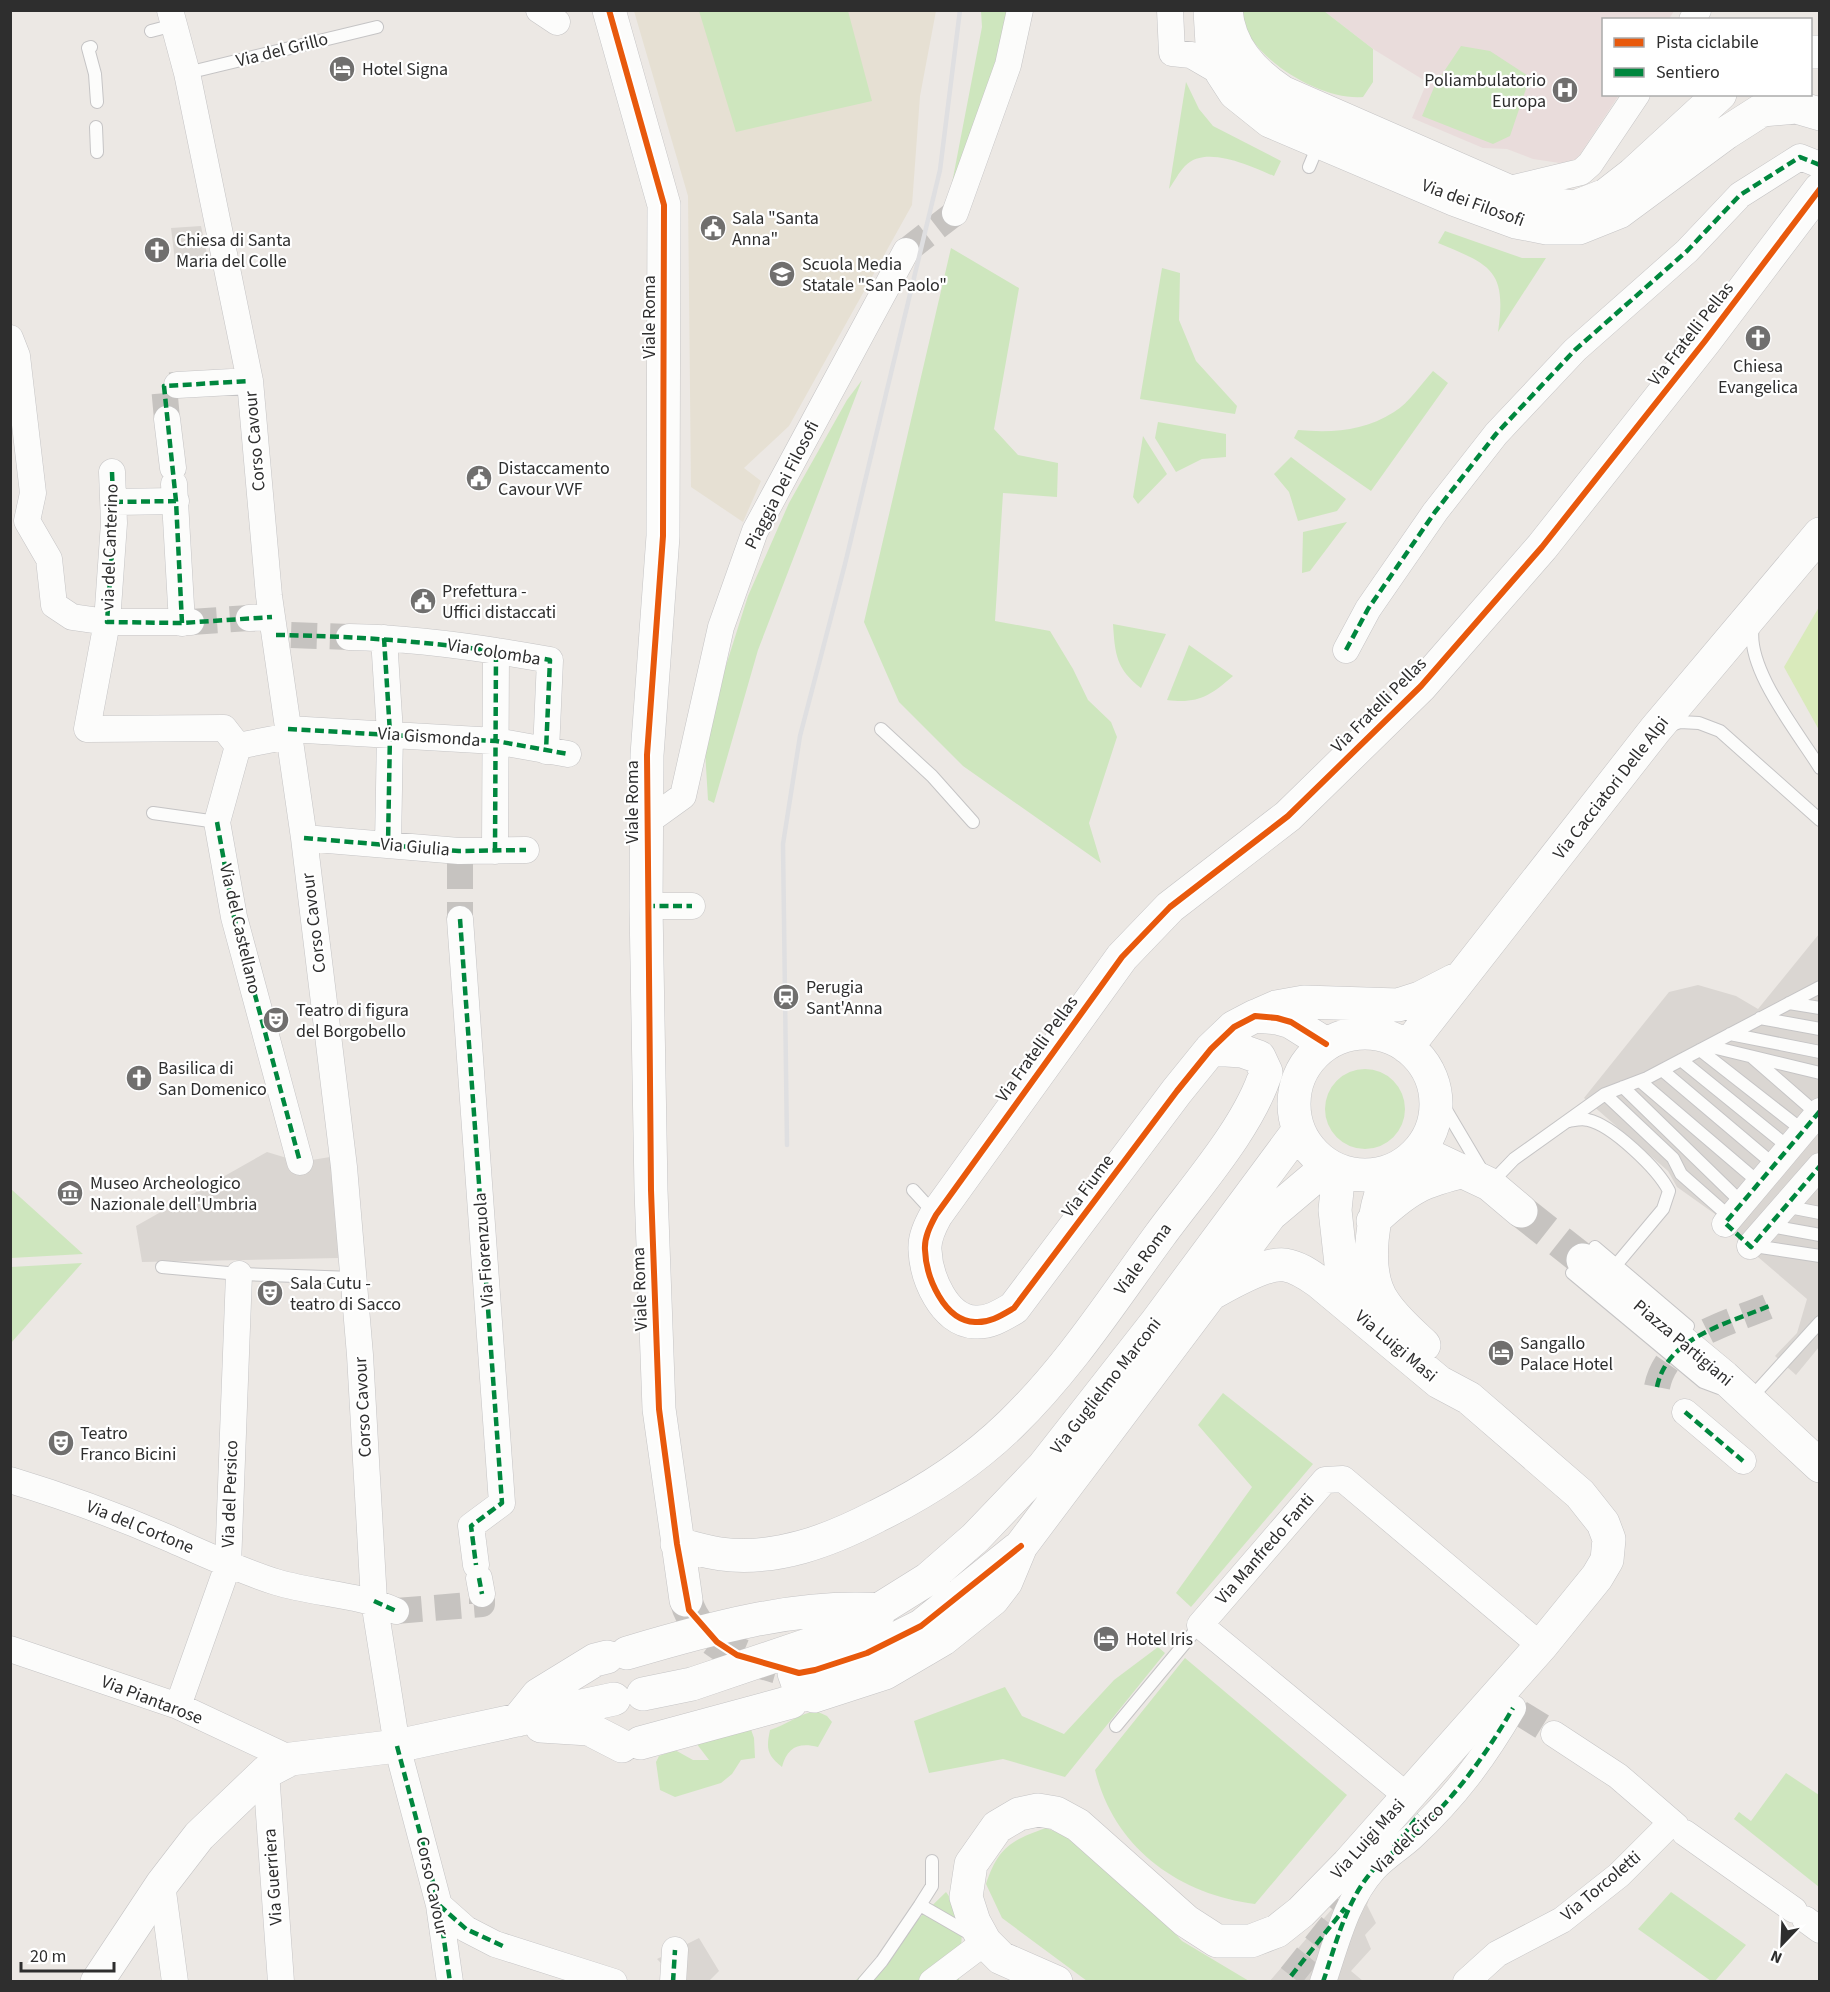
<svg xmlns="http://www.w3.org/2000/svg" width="1830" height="1992" font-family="'Source Sans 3',sans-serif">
<rect width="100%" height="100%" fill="#ece8e4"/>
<!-- education -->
<path fill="#e6e0d3" d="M634 11H936L920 96 912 205 789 426 744 468 761 481 743 522 691 487 688 196Z"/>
<!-- medical -->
<path fill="#e9dcdb" d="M1324 11 1674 10V11L1669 19 1604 20V94L1619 95 1573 165 1533 159 1507 149 1483 148 1412 118 1427 82 1373 49Z"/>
<!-- green -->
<path fill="#cee6be" d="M699 11H848L872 101 736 132Z
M981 11H1008L989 89 952 183 982 27Z
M1240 11H1324L1373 49V82L1363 97C1320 101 1245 56 1240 11Z
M1461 46 1490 51 1530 77 1510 136 1493 144 1422 116 1435 85Z
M1186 82 1199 109 1213 126 1281 161 1274 176C1252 167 1206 144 1185 166 1179 172 1174 182 1169 189Z
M1445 231 1522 258H1546L1498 332C1507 270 1491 265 1438 243Z
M951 248 1019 288 994 429 1018 455 1058 463 1057 497 1003 493 995 621 1050 631 1073 669 1088 700 1111 722 1117 737 1089 823 1101 863 963 766 899 702 864 622Z
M1162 268 1180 273 1179 320 1196 361 1237 406 1235 414 1140 399Z
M1433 371 1448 383 1371 491 1294 438 1298 430C1333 433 1364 431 1394 412 1409 403 1421 384 1433 371Z
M862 380 758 650 714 803 708 800 705 750 723 675 748 596 789 503 847 400Z
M1158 422 1226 434V457L1202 459 1176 472 1155 438Z
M1143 436 1167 474 1138 504 1133 497Z
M1291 457 1346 499 1337 511 1298 521 1289 492 1274 474Z
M1347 522 1310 571 1302 573 1303 532Z
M1113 624 1166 634 1141 688C1116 669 1115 654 1113 624Z
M1189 645 1233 676C1210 696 1198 704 1167 700Z
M1325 1109a40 40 0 1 1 80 0a40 40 0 1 1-80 0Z
M11 1189 83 1254 11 1258Z
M82 1263 11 1343V1267Z
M1223 1393 1313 1464 1191 1607 1176 1593 1252 1487 1198 1425Z
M1158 1647 1165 1653 1065 1777 1003 1759 929 1773 914 1721 1005 1687 1022 1716 1064 1734 1114 1680Z
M1185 1658 1347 1795 1255 1904C1178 1894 1114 1848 1095 1770Z
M816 1711 827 1716 832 1722 818 1747C799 1742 787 1747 782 1767 767 1755 766 1749 770 1730 787 1725 798 1714 816 1711Z
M749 1724 754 1738 755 1758 741 1760 732 1774 721 1783 675 1797 660 1790 656 1762 659 1756 675 1750 693 1760H709L693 1739Z
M1786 1773 1819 1795V1887L1734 1819 1739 1812 1751 1821Z
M1046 1828 1083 1843 1130 1885 1182 1941 1249 1981H1087L1002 1918 986 1884C998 1848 1011 1840 1046 1828Z
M946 1892 963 1916 959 1981 854 1982Z
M1671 1892 1746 1945 1715 1981H1711L1638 1929Z"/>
<!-- pitch -->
<path fill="#d9eabb" d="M1819 607V730L1784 667Z"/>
<!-- plaza -->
<path fill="#dad6d2" d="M201 226 209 263 176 269 171 228Z
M1819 934V1347L1796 1375 1775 1356 1797 1333 1807 1299 1751 1251 1750 1246 1715 1214 1677 1187 1668 1171 1584 1098 1669 992 1698 985 1736 996 1758 1009Z
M267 1152 300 1162 336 1156 338 1258 142 1262 136 1226Z
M1370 1865 1377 1874 1367 1905 1376 1923 1365 1935 1371 1949 1351 1971 1363 1981 1269 1982Z
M699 1938 719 1971 709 1981H678L657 1959Z"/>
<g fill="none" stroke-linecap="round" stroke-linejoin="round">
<!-- street-tunnel -->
<path stroke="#c6c3c0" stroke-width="26" stroke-dasharray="26 13" stroke-linecap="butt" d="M906 251 955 213
M167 419 164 386 177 385
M191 622 249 618
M291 635 349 637
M460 863V919
M1657 1387C1667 1337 1727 1324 1769 1306
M396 1611 482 1604V1594
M1520 1713 1554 1734
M1291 1976 1347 1906"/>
<!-- secondary-tunnel -->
<path stroke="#c6c3c0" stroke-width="33" stroke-dasharray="33 16" stroke-linecap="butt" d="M1521 1211 1583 1260
M686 1600C696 1641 741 1657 777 1667"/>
<defs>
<path id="lane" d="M151 31 174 25
M91 47 88 48 95 74 97 102
M187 73 377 27
M96 127 97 152
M1309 167 1319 143
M1753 626C1745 668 1797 731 1820 768
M1668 726 1680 722 1699 723 1720 731 1820 820
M881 729 932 776 973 822
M153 813 217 822
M1789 1003 1820 1008
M1760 1018 1820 1029
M1730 1034 1820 1052
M1708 1046 1820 1073
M1700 1050 1801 1129
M1753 1058 1815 1112
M1681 1060 1787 1146
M1662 1070 1772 1163
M1640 1081 1756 1180
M1623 1087 1736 1197
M1436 1093 1481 1169
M1605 1094 1673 1158 1681 1174 1723 1211
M1569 1121C1575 1120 1582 1118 1588 1120 1612 1125 1658 1169 1669 1191L1663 1209 1611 1271
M1490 1184 1514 1159 1605 1094 1647 1078 1820 987
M913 1190 935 1214
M1789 1207 1820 1213
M1771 1226 1820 1235
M1754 1246 1820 1256
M1595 1247 1688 1326
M162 1267 239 1274 353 1278
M1572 1273 1703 1382 1719 1388
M1749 1400 1820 1322
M1116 1726 1200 1625
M920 1905 932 1886V1861
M864 1982 882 1961 920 1905 972 1935"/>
<path id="street" d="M170 10 187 73 250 381 269 596 304 838 344 1167 360 1355 374 1601 397 1746 439 1905 450 1982
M539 10 557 22
M1170 10 1172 53 1191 55 1222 73
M1692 20 1698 10
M1506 190 1581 172 1590 164 1637 94
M955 213 1008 65 1020 10
M10 338 17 356 33 493 27 521 49 559 54 605 72 617 107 622 87 729 224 728 238 746
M177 385 250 381
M167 419 173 468
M112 472 114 523 107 622H191
M174 484 182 623
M114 502 176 501
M249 618 272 617
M349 637C416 638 484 648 550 660L546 751
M384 638 390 733 388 845
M1346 650 1368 609 1435 512 1496 434 1575 350 1687 251 1740 195 1800 157 1820 165
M288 729 496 741 568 754
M289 736 238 746 217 822 234 917 300 1162
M647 822 683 796 721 627 755 531 906 251
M304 838 459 851 526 850
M495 851 496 651
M646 906H692
M460 919 502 1503 471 1526 476 1565
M1725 1224 1820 1111
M1750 1246 1820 1166
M1685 1412 1743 1461
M10 1480C63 1496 115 1515 166 1537 202 1553 238 1570 276 1582 316 1594 359 1594 396 1611
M479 1578 482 1594
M10 1649 178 1706 291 1759
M178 1706 228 1565 239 1274
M1554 1734 1618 1776 1676 1826
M266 1772 281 1982
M1407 1796 1200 1625 1325 1480 1343 1479 1541 1646
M1685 1833 1794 1910
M162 1884 175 1982
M439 1905 466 1929 495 1944 614 1982
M1805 1919 1820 1930
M673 1982 675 1950
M932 1982 985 1942
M1323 1982C1336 1944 1346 1900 1374 1869 1385 1857 1400 1848 1412 1837 1455 1797 1484 1758 1513 1708
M1466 1982 1497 1954 1562 1920 1619 1875 1671 1823"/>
<path id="secondary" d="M609 10 664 205 663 536 647 755 646 906 651 1190 659 1409 686 1600
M1210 10 1212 44 1222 73 1235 93 1270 121 1456 200 1516 222 1547 228H1579L1619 212 1726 133 1762 110 1796 107 1820 114
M1226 10C1229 47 1252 72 1282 92L1506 190 1543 203 1575 207 1606 195 1633 174 1720 94
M1810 52H1820
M1260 1014 1276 1007 1304 1002 1398 1005 1420 998 1453 981
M1294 1104a71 71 0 1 1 142 0a71 71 0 1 1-142 0Z
M1326 1044 1291 1022 1277 1018 1255 1016 1234 1027 1211 1049 1177 1091 1014 1308C1002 1315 990 1323 975 1322 944 1321 926 1277 925 1250 924 1238 930 1226 936 1215L1122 957 1170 907 1288 816 1421 686 1542 547 1705 341 1820 189
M1407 1047 1655 730 1820 534
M1419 1151 1489 1184 1521 1211
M1339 1171 1335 1210 1342 1273 1351 1309
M1388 1172C1375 1207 1360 1271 1385 1304 1395 1319 1410 1332 1424 1345
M1373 1221C1407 1189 1421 1181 1466 1171
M1583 1260 1724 1377 1820 1466
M677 1544C691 1547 706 1552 721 1554 776 1561 829 1541 877 1516 926 1492 972 1462 1011 1424 1069 1368 1113 1299 1160 1235 1195 1187 1249 1127 1266 1072L1259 1057 1242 1051 1211 1049
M799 1649 794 1673 800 1690 814 1696 885 1673 943 1639 993 1599 1006 1582 1021 1546 1270 1215 1328 1166
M627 1653C708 1629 796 1604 881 1610
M815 1670 867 1653 921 1626 1017 1549
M643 1694 692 1684 840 1634 928 1579 975 1538 1043 1467 1155 1324 1298 1131
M518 1720 538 1695 595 1660 607 1657
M541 1726 589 1729 622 1746
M640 1743 791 1702 800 1690
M97 1982 162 1884 199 1836 266 1772 291 1759 397 1746 614 1699
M1056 1982 1001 1958 985 1942 974 1922 966 1897 971 1864 997 1827 1019 1814 1038 1810 1056 1813 1078 1825 1186 1921 1217 1941H1251L1277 1931 1301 1912 1348 1864 1541 1646 1597 1577 1607 1560 1609 1539 1603 1523 1580 1494 1469 1398 1439 1382 1319 1282C1309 1275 1298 1267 1285 1265 1264 1262 1226 1286 1207 1296"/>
</defs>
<!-- lane casing -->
<use href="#lane" stroke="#c5c4c5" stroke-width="14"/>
<!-- street casing -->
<use href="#street" stroke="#c5c4c5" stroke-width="27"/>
<!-- secondary casing -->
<use href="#secondary" stroke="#c5c4c5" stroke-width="34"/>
<!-- lane -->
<use href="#lane" stroke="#fcfcfb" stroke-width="12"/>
<!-- street -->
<use href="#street" stroke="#fcfcfb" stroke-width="26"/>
<!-- secondary -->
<use href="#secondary" stroke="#fcfcfb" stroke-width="33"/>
<!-- rail -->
<path stroke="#dfdfe1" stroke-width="4.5" d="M787 1145 783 844 800 736 845 564 940 170 960 10"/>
<!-- quiet -->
<path stroke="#00873e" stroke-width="4.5" stroke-dasharray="9 4.5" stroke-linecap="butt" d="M112 472 114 523 107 622 182 623 272 617
M114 502 176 501
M182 623 176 501 164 386 250 381
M276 635C368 636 459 644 550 660L546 751
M384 638 390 733 388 845
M1346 650 1368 609 1435 512 1496 434 1575 350 1687 251 1740 195 1800 157 1820 165
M288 729 496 741 568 754
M217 822 234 917 300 1162
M304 838 459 851 526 850
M495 851 496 651
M646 906H692
M460 919 502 1503 471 1526 476 1565
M1820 1111 1725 1223 1751 1247 1820 1166
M1657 1387C1667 1337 1727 1324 1769 1306
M1685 1412 1743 1461
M479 1578 482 1594
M374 1601 396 1611
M397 1746 439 1905 450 1982
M1394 1847 1419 1815
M439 1905 466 1929 505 1947
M1291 1976 1345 1908
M673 1982 675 1950
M1323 1982C1336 1944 1346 1900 1374 1869 1385 1857 1400 1848 1412 1837 1455 1797 1484 1758 1513 1708"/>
<defs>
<path id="cycleway" d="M609 10 664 205 663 536 647 755 651 1190 659 1409 677 1544 689 1610 717 1642 737 1655 799 1673 815 1670 867 1653 921 1626 1021 1546
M1326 1044 1291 1022 1277 1018 1255 1016 1234 1027 1211 1049 1177 1091 1014 1308C1002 1315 990 1323 975 1322 944 1321 926 1277 925 1250 924 1238 930 1226 936 1215L1122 957 1170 907 1288 816 1421 686 1542 547 1705 341 1820 189"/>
</defs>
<!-- cycleway casing -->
<use href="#cycleway" stroke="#fff" stroke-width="10"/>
<!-- cycleway -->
<use href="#cycleway" stroke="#e8590c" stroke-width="6"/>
</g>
<!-- icons -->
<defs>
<symbol id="hotel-disc" viewBox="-11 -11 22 22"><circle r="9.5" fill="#706f6e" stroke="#fff"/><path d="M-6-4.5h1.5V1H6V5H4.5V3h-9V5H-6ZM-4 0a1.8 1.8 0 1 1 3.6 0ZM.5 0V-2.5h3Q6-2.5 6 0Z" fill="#fff"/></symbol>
<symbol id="hospital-disc" viewBox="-11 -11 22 22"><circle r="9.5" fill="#706f6e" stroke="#fff"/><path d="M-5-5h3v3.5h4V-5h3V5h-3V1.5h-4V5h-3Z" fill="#fff"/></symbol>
<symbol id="civic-disc" viewBox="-11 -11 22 22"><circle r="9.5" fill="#706f6e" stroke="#fff"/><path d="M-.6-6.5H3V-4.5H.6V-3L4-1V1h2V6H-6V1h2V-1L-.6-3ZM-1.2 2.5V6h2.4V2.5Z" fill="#fff"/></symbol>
<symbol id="church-disc" viewBox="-11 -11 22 22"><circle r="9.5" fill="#706f6e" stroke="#fff"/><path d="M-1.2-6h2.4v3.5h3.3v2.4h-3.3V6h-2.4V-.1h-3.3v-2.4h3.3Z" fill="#fff"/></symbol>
<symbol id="school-disc" viewBox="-11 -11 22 22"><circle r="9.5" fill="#706f6e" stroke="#fff"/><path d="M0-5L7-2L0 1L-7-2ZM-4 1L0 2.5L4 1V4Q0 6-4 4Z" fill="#fff"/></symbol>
<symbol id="station-disc" viewBox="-11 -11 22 22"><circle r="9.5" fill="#706f6e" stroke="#fff"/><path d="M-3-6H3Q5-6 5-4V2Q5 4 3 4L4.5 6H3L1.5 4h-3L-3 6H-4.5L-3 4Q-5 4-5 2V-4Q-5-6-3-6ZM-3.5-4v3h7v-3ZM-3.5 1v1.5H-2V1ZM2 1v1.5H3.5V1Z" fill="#fff"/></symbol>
<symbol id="theatre-disc" viewBox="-11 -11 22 22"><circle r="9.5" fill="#706f6e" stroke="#fff"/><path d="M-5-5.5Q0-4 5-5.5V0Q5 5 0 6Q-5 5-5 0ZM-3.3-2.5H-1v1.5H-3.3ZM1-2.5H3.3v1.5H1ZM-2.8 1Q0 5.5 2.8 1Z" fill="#fff"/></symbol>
<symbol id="museum-disc" viewBox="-11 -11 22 22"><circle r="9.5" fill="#706f6e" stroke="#fff"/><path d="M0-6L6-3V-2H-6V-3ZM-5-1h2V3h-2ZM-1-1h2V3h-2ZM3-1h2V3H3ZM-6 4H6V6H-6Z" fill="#fff"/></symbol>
</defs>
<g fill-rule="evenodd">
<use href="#hotel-disc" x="327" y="54" width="30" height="30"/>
<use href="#hospital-disc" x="1550" y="75" width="30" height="30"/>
<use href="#civic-disc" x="698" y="213" width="30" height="30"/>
<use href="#church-disc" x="142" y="235" width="30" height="30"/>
<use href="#school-disc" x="767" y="259" width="30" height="30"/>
<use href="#church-disc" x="1743" y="323" width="30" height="30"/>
<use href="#civic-disc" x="464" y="463" width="30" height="30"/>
<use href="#civic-disc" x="408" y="586" width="30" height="30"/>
<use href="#station-disc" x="771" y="982" width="30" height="30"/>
<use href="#theatre-disc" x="261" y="1005" width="30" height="30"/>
<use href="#church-disc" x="124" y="1063" width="30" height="30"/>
<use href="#museum-disc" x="55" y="1178" width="30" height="30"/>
<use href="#theatre-disc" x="255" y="1278" width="30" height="30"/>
<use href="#hotel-disc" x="1486" y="1338" width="30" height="30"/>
<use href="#theatre-disc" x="46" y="1428" width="30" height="30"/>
<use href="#hotel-disc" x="1091" y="1624" width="30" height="30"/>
</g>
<g text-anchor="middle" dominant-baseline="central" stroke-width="4.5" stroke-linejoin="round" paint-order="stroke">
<!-- street labels -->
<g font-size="18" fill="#2e2e2e" stroke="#fff">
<text transform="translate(282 50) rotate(-14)">Via del Grillo</text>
<text transform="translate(1473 203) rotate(20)">Via dei Filosofi</text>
<text transform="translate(649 317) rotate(-90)">Viale Roma</text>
<text transform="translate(1691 334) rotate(-52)">Via Fratelli Pellas</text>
<text transform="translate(255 441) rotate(-95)">Corso Cavour</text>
<text transform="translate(782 485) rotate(-63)">Piaggia Dei Filosofi</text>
<text transform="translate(110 547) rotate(-88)">via del Canterino</text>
<text transform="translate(494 652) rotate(9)">Via Colomba</text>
<text transform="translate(1379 705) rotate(-45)">Via Fratelli Pellas</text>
<text transform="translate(429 737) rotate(4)">Via Gismonda</text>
<text transform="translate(1611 788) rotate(-52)">Via Cacciatori Delle Alpi</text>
<text transform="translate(632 802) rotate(-90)">Viale Roma</text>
<text transform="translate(415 847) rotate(5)">Via Giulia</text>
<text transform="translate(314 923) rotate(-97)">Corso Cavour</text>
<text transform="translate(240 929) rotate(77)">Via del Castellano</text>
<text transform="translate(1037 1049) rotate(-54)">Via Fratelli Pellas</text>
<text transform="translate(1088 1186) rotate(-53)">Via Fiume</text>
<text transform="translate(484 1250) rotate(-94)">Via Fiorenzuola</text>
<text transform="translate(1143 1259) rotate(-54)">Viale Roma</text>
<text transform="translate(640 1289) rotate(-92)">Viale Roma</text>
<text transform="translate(1683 1343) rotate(40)">Piazza Partigiani</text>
<text transform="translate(1396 1346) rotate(40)">Via Luigi Masi</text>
<text transform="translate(1106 1386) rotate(-52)">Via Guglielmo Marconi</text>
<text transform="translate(363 1407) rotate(-93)">Corso Cavour</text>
<text transform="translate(230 1494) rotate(-88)">Via del Persico</text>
<text transform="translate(140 1527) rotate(22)">Via del Cortone</text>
<text transform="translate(1265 1549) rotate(-49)">Via Manfredo Fanti</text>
<text transform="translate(152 1700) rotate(21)">Via Piantarose</text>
<text transform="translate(1368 1839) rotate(-48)">Via Luigi Masi</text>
<text transform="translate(1408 1839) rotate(-44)">Via del Circo</text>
<text transform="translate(273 1877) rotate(-94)">Via Guerriera</text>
<text transform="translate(432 1886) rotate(78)">Corso Cavour</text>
<text transform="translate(1601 1886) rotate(-40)">Via Torcoletti</text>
</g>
<!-- poi labels -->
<g font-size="18" fill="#2e2e2e" stroke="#fff" text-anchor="start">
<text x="362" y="69">Hotel Signa</text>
<text x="1546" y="80" text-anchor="end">Poliambulatorio<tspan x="1546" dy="21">Europa</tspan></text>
<text x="732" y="218">Sala "Santa<tspan x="732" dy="21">Anna"</tspan></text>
<text x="176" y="240">Chiesa di Santa<tspan x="176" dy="21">Maria del Colle</tspan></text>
<text x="802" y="264">Scuola Media<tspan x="802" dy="21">Statale "San Paolo"</tspan></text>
<text x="1758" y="366" text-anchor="middle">Chiesa<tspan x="1758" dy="21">Evangelica</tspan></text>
<text x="498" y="468">Distaccamento<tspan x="498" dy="21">Cavour VVF</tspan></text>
<text x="442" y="591">Prefettura -<tspan x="442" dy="21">Uffici distaccati</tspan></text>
<text x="806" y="987">Perugia<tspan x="806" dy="21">Sant'Anna</tspan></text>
<text x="296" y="1010">Teatro di figura<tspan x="296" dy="21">del Borgobello</tspan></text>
<text x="158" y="1068">Basilica di<tspan x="158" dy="21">San Domenico</tspan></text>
<text x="90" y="1183">Museo Archeologico<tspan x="90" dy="21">Nazionale dell'Umbria</tspan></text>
<text x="290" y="1283">Sala Cutu -<tspan x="290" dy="21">teatro di Sacco</tspan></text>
<text x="1520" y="1343">Sangallo<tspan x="1520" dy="21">Palace Hotel</tspan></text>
<text x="80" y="1433">Teatro<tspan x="80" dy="21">Franco Bicini</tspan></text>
<text x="1126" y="1639">Hotel Iris</text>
</g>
</g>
<!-- border -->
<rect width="1830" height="1992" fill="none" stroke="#2e2e2e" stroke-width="24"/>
<!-- legend -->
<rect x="1602" y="18" width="210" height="78" fill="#ffffff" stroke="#ababab" stroke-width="1.5"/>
<rect x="1614" y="38" width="30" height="9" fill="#e8590c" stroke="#ababab" stroke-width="1.5"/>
<text x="1656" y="48" font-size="18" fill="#2e2e2e">Pista ciclabile</text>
<rect x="1614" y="68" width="30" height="9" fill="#00873e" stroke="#ababab" stroke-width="1.5"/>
<text x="1656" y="78" font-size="18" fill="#2e2e2e">Sentiero</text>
<!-- north arrow -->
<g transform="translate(1782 1944) rotate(203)" stroke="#ffffff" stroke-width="4.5" paint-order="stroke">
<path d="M0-4.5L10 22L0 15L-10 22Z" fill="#2e2e2e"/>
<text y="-9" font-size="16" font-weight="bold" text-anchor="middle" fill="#2e2e2e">N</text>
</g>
<!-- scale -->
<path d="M21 1962v9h93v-9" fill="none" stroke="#2e2e2e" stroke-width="3"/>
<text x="30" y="1962" font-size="18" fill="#2e2e2e" stroke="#ffffff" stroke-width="4.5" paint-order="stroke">20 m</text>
</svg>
